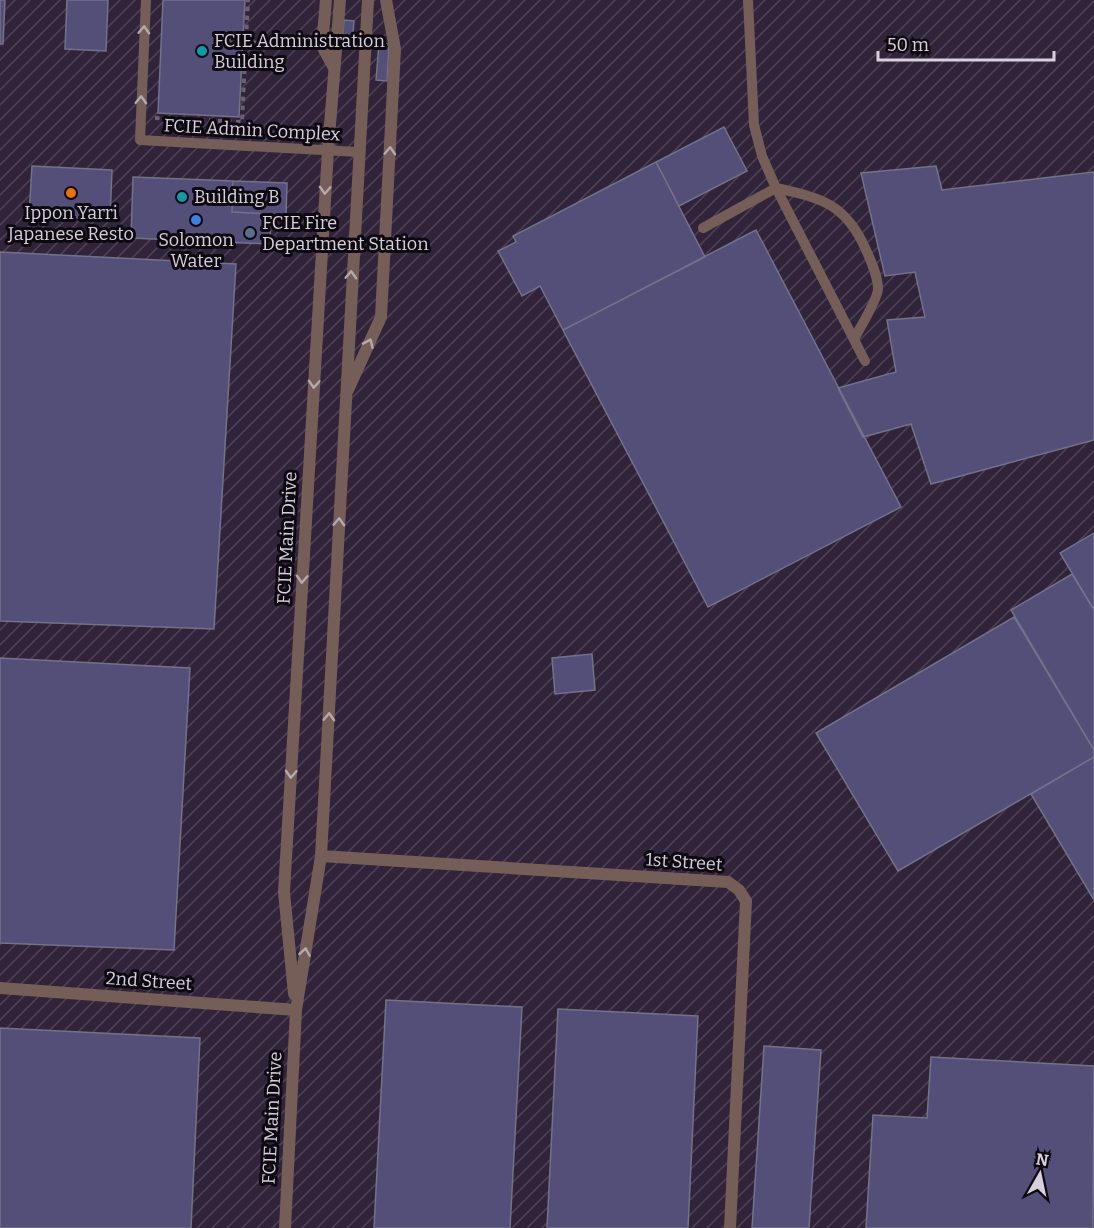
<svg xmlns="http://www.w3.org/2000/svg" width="1094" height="1228" font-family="Bitter,serif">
<defs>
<pattern id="industrial-furrows" width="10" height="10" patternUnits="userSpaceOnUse" patternTransform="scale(1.5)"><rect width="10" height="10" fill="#31243a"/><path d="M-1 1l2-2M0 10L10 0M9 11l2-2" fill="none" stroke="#4e4356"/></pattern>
</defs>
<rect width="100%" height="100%" fill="#271d2e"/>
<!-- industrial -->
<path fill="url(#industrial-furrows)" d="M0 0H1094V1228H0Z"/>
<!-- building -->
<path fill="#534f79" stroke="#737288" stroke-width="1.5" d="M0 0H5L3 44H0Z
M67 0H108L106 51 65 49Z
M163 0H245L239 117 158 113Z
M344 20 354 21 352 46 342 45Z
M379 44H389L387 81 376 80Z
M724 127 747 171 679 206 656 162Z
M656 162 705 257 563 330 540 286 522 296 498 251 516 242 513 236Z
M32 166 112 170 110 219 29 216Z
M936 166 942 190 1094 172V440L931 484 911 424 863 437 838 388 896 372 887 320 925 317 915 272 885 276 861 173Z
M133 177 233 181 232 212 271 214 270 244 131 238Z
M233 181 287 183 286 215 232 212Z
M756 230 901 507 708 607 563 330Z
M0 252 236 264 214 629 0 621Z
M1094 533V610L1060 553Z
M1072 574 1094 610V750L1011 610Z
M1014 617 1094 750V757L898 871 816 733Z
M592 654 595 690 555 694 552 658Z
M0 658 190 668 174 950 0 943Z
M1094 757V900L1031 794Z
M386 1000 522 1007 510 1228H374Z
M558 1009 698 1016 688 1228H547Z
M0 1028 200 1038 191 1228H0Z
M764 1046 821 1050 809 1228H752Z
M931 1057 1094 1066 1093 1228H866L873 1115 927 1118Z"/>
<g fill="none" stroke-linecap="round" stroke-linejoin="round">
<!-- path -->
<path stroke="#6b6271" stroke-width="4" stroke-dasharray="4.5 4.5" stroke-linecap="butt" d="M243 42 267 43
M246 61 266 62
M155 118 242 122 248 0"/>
<!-- service -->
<path stroke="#755e58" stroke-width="10" d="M146 0 140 140 358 152
M748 0 754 125 762 156 776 188 865 361
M703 228 776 188C822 198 846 204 866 250 871 261 878 276 878 289 878 298 859 330 854 339"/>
<!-- minor -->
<path stroke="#755e58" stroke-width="12" d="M326 0 322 46 334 68
M348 390 381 317 395 49 386 0
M321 856 728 882 739 890 746 901 730 1228
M0 988 296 1010
M294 994 284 892 328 150 340 0
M285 1228 296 1010 321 856 368 0"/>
</g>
<!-- one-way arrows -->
<defs><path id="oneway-chevron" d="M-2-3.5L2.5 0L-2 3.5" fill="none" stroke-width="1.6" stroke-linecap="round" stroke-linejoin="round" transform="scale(1.5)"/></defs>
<g stroke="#b5a9ae">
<use href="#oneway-chevron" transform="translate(144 30) rotate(-87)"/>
<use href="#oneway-chevron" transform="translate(141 100) rotate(-88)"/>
<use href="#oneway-chevron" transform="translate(390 151) rotate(-87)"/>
<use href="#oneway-chevron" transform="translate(325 190) rotate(93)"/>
<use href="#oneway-chevron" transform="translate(351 275) rotate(-87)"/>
<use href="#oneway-chevron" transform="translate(369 343) rotate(-66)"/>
<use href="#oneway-chevron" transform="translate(314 384) rotate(93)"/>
<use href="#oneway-chevron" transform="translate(339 522) rotate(-87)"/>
<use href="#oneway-chevron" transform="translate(302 579) rotate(93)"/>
<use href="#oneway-chevron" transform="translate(329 717) rotate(-87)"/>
<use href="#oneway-chevron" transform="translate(291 774) rotate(93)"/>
<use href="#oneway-chevron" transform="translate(305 952) rotate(-81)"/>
</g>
<!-- markers -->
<g fill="#0f9aa8" stroke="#0e0911" stroke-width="2">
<circle cx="202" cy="51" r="6"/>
<circle cx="182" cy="197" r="6"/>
</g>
<circle fill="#e8710a" stroke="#0e0911" stroke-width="2" cx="71" cy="193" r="6"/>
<circle fill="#3f7fe0" stroke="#0e0911" stroke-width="2" cx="196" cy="220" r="6"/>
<circle fill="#5c6f8a" stroke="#0e0911" stroke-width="2" cx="250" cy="233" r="6"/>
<g text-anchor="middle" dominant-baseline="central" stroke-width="6" stroke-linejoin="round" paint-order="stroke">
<!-- poi labels -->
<g font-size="18" fill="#d8d1dd" stroke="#0e0911" text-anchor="start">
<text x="214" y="41">FCIE Administration<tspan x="214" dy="21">Building</tspan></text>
<text x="194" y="197">Building B</text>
<text x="71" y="213" text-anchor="middle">Ippon Yarri<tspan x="71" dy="21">Japanese Resto</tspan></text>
<text x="262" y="223">FCIE Fire<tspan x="262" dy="21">Department Station</tspan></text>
<text x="196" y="240" text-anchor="middle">Solomon<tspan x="196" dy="21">Water</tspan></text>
</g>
<!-- street labels -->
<g font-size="18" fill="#d8d1dd" stroke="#0e0911">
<text transform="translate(252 130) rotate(3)">FCIE Admin Complex</text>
<text transform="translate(287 538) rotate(-87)">FCIE Main Drive</text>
<text transform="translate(684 862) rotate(4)">1st Street</text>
<text transform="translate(149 981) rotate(4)">2nd Street</text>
<text transform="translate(272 1118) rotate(-87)">FCIE Main Drive</text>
</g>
</g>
<!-- north arrow -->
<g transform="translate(1040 1174) rotate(9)" stroke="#0e0911" stroke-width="4.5" paint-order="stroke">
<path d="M0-4.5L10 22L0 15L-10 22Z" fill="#d8d1dd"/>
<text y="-9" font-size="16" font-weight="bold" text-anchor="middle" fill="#d8d1dd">N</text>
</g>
<!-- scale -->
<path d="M878 51v9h176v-9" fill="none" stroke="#d8d1dd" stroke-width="3"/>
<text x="887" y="51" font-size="18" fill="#d8d1dd" stroke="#0e0911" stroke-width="4.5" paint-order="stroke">50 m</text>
</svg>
